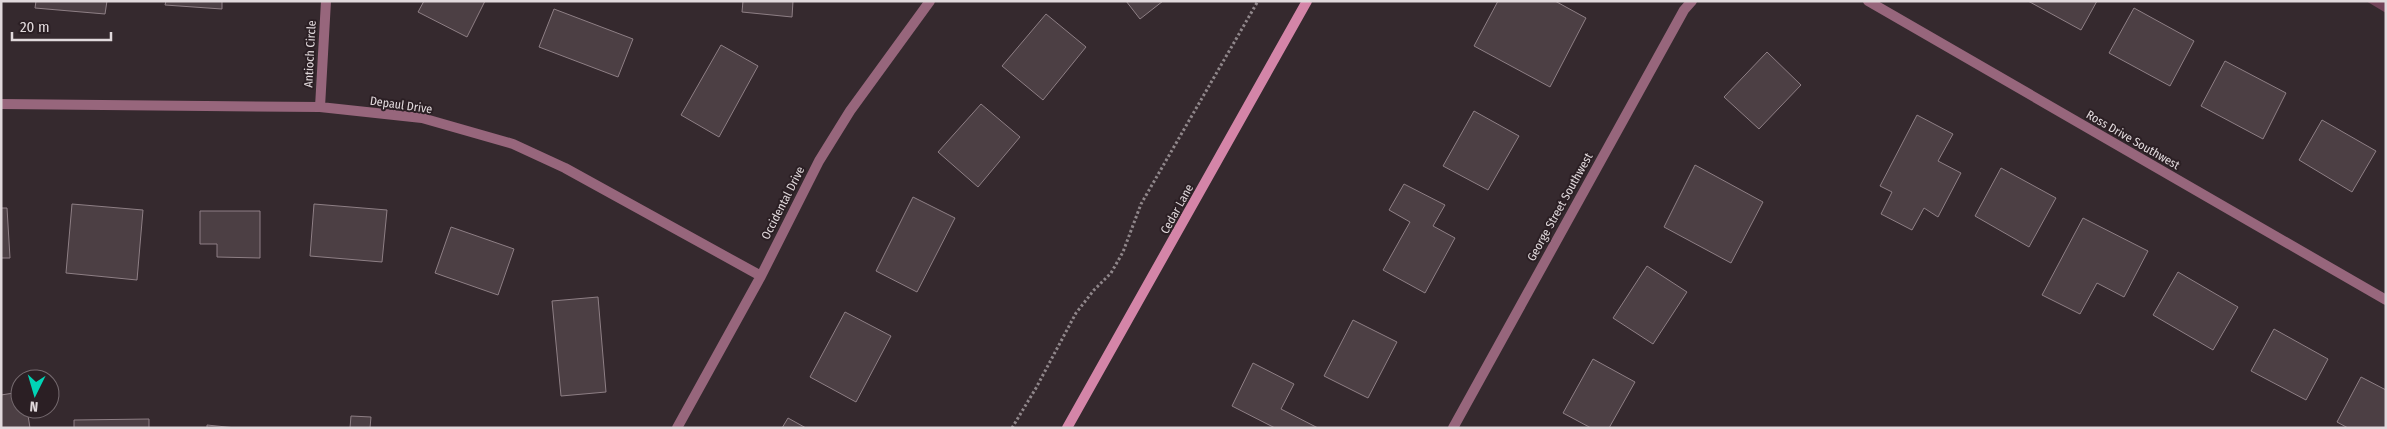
<svg xmlns="http://www.w3.org/2000/svg" width="2387" height="429" font-family="'Fira Sans Condensed',sans-serif">
<rect width="100%" height="100%" fill="#35292e"/>
<!-- green -->
<path fill="#704157" d="M2366 1H2386V13Z"/>
<!-- building -->
<path fill="#4c3f44" stroke="#8e7f85" d="M36 1H107L105 14 35 8Z
M166 1H222V9L165 5Z
M424 1H485L467 37 418 12Z
M743 1H793L792 17 742 12Z
M1126 1H1163L1140 19Z
M1498 1H1555L1586 18 1550 87 1474 46Z
M2028 1H2097L2081 30Z
M2134 8 2194 41 2170 86 2109 53Z
M554 9 633 39 618 77 539 47Z
M1046 14 1086 47 1043 100 1002 66Z
M721 45 758 66 719 137 681 115Z
M1767 52 1801 85 1759 129 1724 97Z
M2225 61 2286 93 2263 139 2201 106Z
M981 104 1020 137 978 187 938 152Z
M1474 111 1519 136 1488 190 1443 166Z
M1917 115 1953 134 1938 161 1961 173 1938 217 1924 208 1912 230 1881 214 1892 192 1880 186Z
M2322 120 2376 151 2352 192 2299 160Z
M1695 165 1763 202 1731 263 1664 227Z
M2001 168 2056 198 2029 247 1975 216Z
M1404 184 1445 205 1433 226 1455 238 1425 293 1383 270 1410 222 1389 210Z
M913 197 955 218 917 292 876 271Z
M72 204 143 210 137 280 66 273Z
M314 204 387 210 382 262 310 256Z
M1 208H7L10 258H1Z
M200 211H260V258L217 257V244H200Z
M2083 218 2148 251 2124 297 2097 283 2080 314 2042 295Z
M451 227 514 249 498 295 435 273Z
M1647 266 1687 292 1653 344 1613 318Z
M2178 272 2238 307 2213 350 2153 315Z
M598 297 606 392 561 396 552 301Z
M845 312 891 336 856 402 810 377Z
M1353 320 1397 342 1368 398 1324 376Z
M2274 329 2328 359 2306 400 2251 371Z
M1593 359 1635 382 1609 428H1591L1563 413Z
M1253 363 1294 384 1281 409 1318 428H1275L1232 406Z
M2361 377 2386 390V428H2348L2337 422Z
M20 392V409H27L30 428H1V395Z
M351 416 371 417 370 428H350Z
M788 418 806 428H782Z
M149 419V428H74V420Z
M207 425 236 428H207Z"/>
<g fill="none" stroke-linecap="round" stroke-linejoin="round">
<!-- path -->
<path stroke="#90878b" stroke-width="3" stroke-dasharray="2.5 2.5" stroke-linecap="butt" d="M1012 428 1036 388 1076 313 1094 290 1111 273 1123 252 1141 204 1258 1"/>
<!-- minor -->
<path stroke="#97667c" stroke-width="10" d="M1868 1 2386 300
M1 104 320 107 422 118 513 144 565 168 761 276
M320 107 326 1
M677 428 761 276 819 161 850 111 930 1
M1453 428 1684 10 1692 1"/>
<!-- secondary -->
<path stroke="#d485a8" stroke-width="10" d="M1067 428 1307 1"/>
</g>
<g text-anchor="middle" dominant-baseline="central" stroke-width="4" stroke-linejoin="round" paint-order="stroke">
<!-- street labels -->
<g font-size="12" fill="#e1d9dc" stroke="#2b1f24">
<text transform="translate(310 54) rotate(-87)">Antioch Circle</text>
<text transform="translate(401 105) rotate(8)">Depaul Drive</text>
<text transform="translate(2133 140) rotate(30)">Ross Drive Southwest</text>
<text transform="translate(783 203) rotate(-63)">Occidental Drive</text>
<text transform="translate(1560 207) rotate(-61)">George Street Southwest</text>
<text transform="translate(1177 209) rotate(-61)">Cedar Lane</text>
</g>
</g>
<!-- border -->
<rect width="2387" height="429" fill="none" stroke="#e1d9dc" stroke-width="5"/>
<!-- north arrow -->
<g transform="translate(35 394) rotate(185)"><circle r="24" fill="#2b1f24" stroke="#74696e"/>
<path d="M0-4L9 19L0 12L-9 19Z" fill="#01d5b6"/>
<text y="-8" font-size="14" font-weight="bold" text-anchor="middle" fill="#e1d9dc">N</text>
</g>
<!-- scale -->
<path d="M12 32v8h99v-8" fill="none" stroke="#e1d9dc" stroke-width="2.5"/>
<text x="20" y="32" font-size="15" fill="#e1d9dc" stroke="#2b1f24" stroke-width="4" paint-order="stroke">20 m</text>
</svg>
